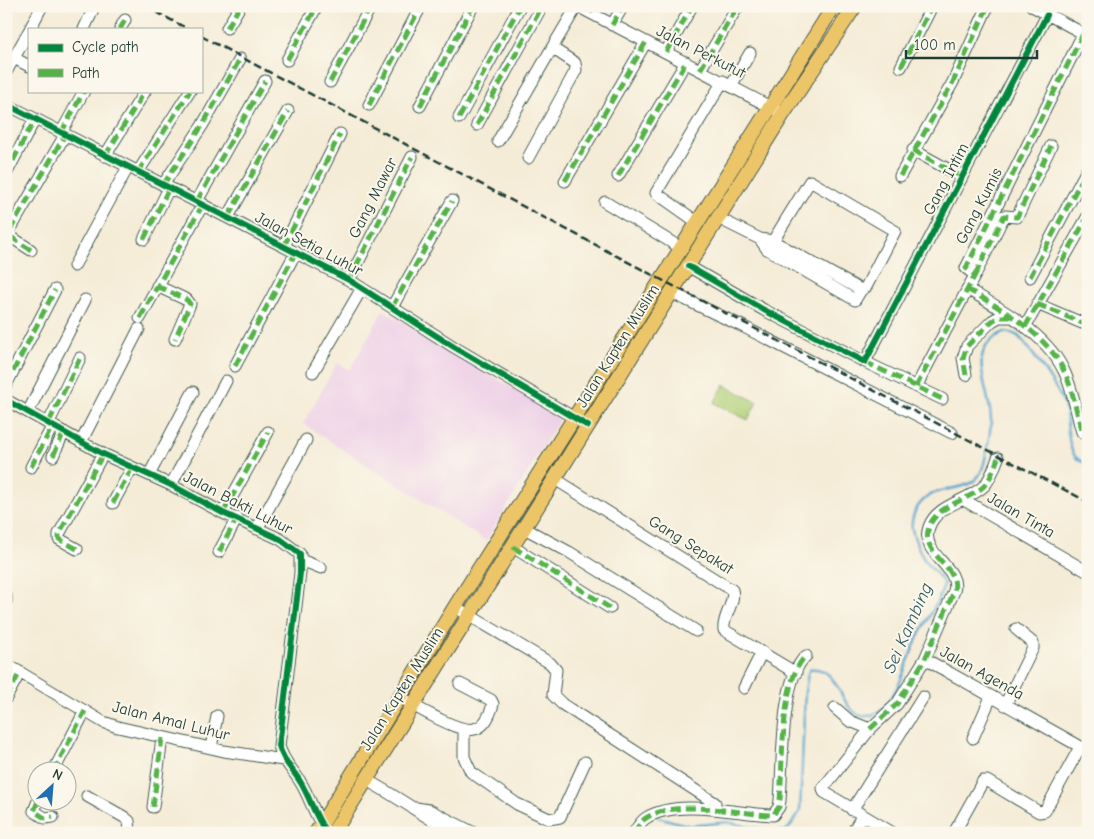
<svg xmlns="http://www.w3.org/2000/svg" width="1094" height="839" font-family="'Comic Neue',sans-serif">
<rect width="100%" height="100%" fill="#fbf7ec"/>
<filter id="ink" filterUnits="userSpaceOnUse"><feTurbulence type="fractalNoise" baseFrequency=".02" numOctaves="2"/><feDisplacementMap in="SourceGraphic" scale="10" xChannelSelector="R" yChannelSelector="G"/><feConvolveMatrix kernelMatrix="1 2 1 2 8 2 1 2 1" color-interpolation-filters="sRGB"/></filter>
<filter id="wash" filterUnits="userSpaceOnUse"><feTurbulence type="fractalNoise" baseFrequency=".0096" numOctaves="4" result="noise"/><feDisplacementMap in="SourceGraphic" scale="20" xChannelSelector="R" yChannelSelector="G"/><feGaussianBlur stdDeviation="1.12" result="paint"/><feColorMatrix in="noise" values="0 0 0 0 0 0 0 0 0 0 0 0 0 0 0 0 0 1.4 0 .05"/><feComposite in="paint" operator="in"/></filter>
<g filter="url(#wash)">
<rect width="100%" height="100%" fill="#f5ecd7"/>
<!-- built -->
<path fill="#eed0e7" d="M383 310 561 417 486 541 303 424 337 363 350 370Z"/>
<!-- green -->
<path fill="#b1d078" stroke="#688656" d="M724 385 757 402 748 420 714 403Z"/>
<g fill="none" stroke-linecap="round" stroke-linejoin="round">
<!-- stream -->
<path stroke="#56a4cf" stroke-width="2.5" d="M658 817 690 826 727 822 774 832 785 831 789 828 800 811 805 692 808 673 811 669C840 666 839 710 862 716 868 717 876 714 880 711 900 694 906 662 917 639 926 621 938 604 944 585 940 574 931 570 925 561 920 553 914 539 912 529 911 524 913 516 915 511 932 481 961 495 977 478 984 470 985 459 987 449 989 439 991 429 991 419 990 387 963 348 1005 332 1010 333 1015 333 1019 337 1030 348 1058 389 1064 404 1070 420 1063 462 1088 463"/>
</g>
</g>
<g filter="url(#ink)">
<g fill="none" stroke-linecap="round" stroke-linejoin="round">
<defs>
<path id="minor" d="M1032 6 1088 36
M612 25 623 6
M227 28 240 6
M30 29 42 6
M84 29 92 12V6
M120 29 125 20
M666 52 692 6
M14 58 29 66
M287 60 317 6
M901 67 932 6
M700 70 738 6
M6 72 29 31
M330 82 371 6
M731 86 750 53
M6 104 349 280 454 347 588 426
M369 105 421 6
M420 106 473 6
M459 118 520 6
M477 125 542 6
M61 133 84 91
M498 141 552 48
M913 150 962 177
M105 156 145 91
M528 158 576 70 575 63 552 48 577 6 778 111
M138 172 190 91
M6 174 35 119
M618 176 686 62
M900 176 953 82 988 6
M565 181 646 42
M163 185 202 126 240 59
M197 201 265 81
M605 202 681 248
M228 217 288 111
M718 218 760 239 773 241 861 290
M697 222 656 193 723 81
M144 239 169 188
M760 239 767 249 855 300 861 290 866 287 895 231 810 181 773 241
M284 246 340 134
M31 250 11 237 10 230 65 135
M74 266 128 167
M688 266 764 310 865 362 1047 15
M975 275 1004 216 1017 217 1051 146
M1030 277 1088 168
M349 280 412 157
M157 286 187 300 190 304 175 339
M967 289C1000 308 1046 334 1063 369 1073 388 1076 412 1082 432L1088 437
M672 293 744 327 952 433
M1037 304 1082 323 1088 321
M392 307 452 201
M140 318 203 204
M1025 327 1088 216
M865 362 942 399
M235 366 296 252
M313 372 362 288
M966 375 963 358 967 346 992 321 999 317H1010
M6 385 55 290
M916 387 975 275 966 268 1083 34
M6 400 103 454 171 485 223 513 280 539 300 554V573L279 746C284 763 292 768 301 783 311 800 314 815 327 833
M28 412 85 300
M49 422 80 358
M81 442 139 329
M53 456 64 432
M31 467 53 425
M149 475 193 392
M555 479 732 590C736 603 722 616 724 630L796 673
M171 485 226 381
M964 500 1088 572
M113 503 132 468
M223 513 268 432
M524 528 569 552 696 631
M257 529 306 440
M513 547 610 608
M77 549 59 539V534L103 454
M219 552 237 518
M301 560 321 568
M6 597V602
M455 607 550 663 556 670 553 695 562 704 715 803
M925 659 1088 751
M6 664 103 722 118 727 224 751 283 760
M744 688 762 652
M6 698 20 672
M407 701C418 709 429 714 441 720 466 732 484 738 493 704L491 700 460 684
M1005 705 1033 648V643L1016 629
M835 708 850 721 870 729 828 782 823 788 824 792 893 833
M870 729 897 704 925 659 954 591C961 566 919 555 929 527 937 504 967 502 984 486 991 479 994 468 998 458
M464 731V757L471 772 517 804 549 819 560 817 585 762
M973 738 991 697
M211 748 217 716
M53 772 85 711
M366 780C397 796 424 817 455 833
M87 796 124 817 129 821 130 833
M38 801 34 811 45 818 53 817
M153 807 162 738
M416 808 429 810 474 833
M852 810 923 697
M634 833C637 828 641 821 646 818 678 798 737 814 773 815L779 807 780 800C783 765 780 679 806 656
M852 833 862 816
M954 833 983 781H987L1039 812 1045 811 1080 747"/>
<path id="major" d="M316 833 455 607 834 6
M333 833 783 114 855 6"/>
</defs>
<!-- minor casing -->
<use href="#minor" stroke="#3f574c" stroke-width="13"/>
<!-- major casing -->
<use href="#major" stroke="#3f574c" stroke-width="16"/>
<!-- minor -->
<use href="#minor" stroke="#fff" stroke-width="11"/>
<!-- major -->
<use href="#major" stroke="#edc569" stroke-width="14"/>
<!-- rail -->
<path stroke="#1f3d34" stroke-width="2.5" stroke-dasharray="8 4" stroke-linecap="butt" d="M145 6 188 29
M201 36 662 280 1088 502"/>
<!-- quiet -->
<path stroke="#55b346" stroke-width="5" stroke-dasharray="10 5" stroke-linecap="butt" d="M590 13 594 6
M612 25 623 6
M227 28 240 6
M120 29 125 20
M666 52 692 6
M287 60 317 6
M901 67 932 6
M700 70 738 6
M330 82 371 6
M369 105 421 6
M420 106 473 6
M459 118 520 6
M477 125 542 6
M61 133 84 91
M913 150 962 177
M105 156 145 91
M138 172 190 91
M6 174 35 119
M618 176 686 62
M900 176 953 82 988 6
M565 181 646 42
M163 185 202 126 240 59
M197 201 265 81
M228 217 288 111
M144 239 169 188
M284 246 340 134
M31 250 11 237 10 230 65 135
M975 275 1004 216 1017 217 1051 146
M1030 277 1088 168
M349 280 412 157
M157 286 187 300 190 304 175 339
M967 289C1000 308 1046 334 1063 369 1073 388 1076 412 1082 432L1088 437
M1037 304 1082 323 1088 321
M392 307 452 201
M140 318 203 204
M1025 327 1088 216
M865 362 942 399
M235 366 296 252
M966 375 963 358 967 346 992 321 999 317H1010
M6 385 55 290
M916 387 975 275 966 268 1083 34
M49 422 80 358
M53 456 64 432
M31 467 53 425
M113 503 132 468
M223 513 268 432
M513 547 610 608
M77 549 59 539V534L103 454
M219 552 237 518
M6 698 20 672
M870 729 897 704 925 659 954 591C961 566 919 555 929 527 937 504 967 502 984 486 991 479 994 468 998 458
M53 772 85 711
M38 801 34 811 45 818 53 817
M153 807 162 738
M634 833C637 828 641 821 646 818 678 798 737 814 773 815L779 807 780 800C783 765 780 679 806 656"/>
<defs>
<path id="cycleway" d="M6 104 349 280 454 347 588 426
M688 266 764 310 865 362 1047 15
M6 400 103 454 171 485 223 513 280 539 300 554V573L279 746C284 763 292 768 301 783 311 800 314 815 327 833"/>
</defs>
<!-- cycleway casing -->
<use href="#cycleway" stroke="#fbf7ec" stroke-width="9"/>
<!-- cycleway -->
<use href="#cycleway" stroke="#00873e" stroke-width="6"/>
</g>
</g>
<g text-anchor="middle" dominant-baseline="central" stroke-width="4" stroke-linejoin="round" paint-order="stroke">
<!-- street labels -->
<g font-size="16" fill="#1f3d34" stroke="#fbf7ec">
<text transform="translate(701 52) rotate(27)">Jalan Perkutut</text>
<text transform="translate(946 179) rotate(-62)">Gang Intim</text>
<text transform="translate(373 198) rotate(-63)">Gang Mawar</text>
<text transform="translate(979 206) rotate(-63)">Gang Kumis</text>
<text transform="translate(309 244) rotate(28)">Jalan Setia Luhur</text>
<text transform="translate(618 346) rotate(-58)">Jalan Kapten Muslim</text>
<text transform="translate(238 503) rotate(27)">Jalan Bakti Luhur</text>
<text transform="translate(1021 515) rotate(30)">Jalan Tinta</text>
<text transform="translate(691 545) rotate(32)">Gang Sepakat</text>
<text transform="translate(982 673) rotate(29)">Jalan Agenda</text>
<text transform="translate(402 689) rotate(-58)">Jalan Kapten Muslim</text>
<text transform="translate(171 721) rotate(14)">Jalan Amal Luhur</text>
</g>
<!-- water labels -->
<g font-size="18" font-style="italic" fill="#305c62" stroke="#fbf7ec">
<text transform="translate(908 628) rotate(-66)">Sei Kambing</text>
</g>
</g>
<!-- margin -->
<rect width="1094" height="839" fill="none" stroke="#fbf7ec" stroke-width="25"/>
<!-- legend -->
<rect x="28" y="28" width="175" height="65" fill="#fbf7ec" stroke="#a3ada2"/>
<rect x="38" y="44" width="25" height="8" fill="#00873e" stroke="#a3ada2"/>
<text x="72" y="52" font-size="15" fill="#1f3d34">Cycle path</text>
<rect x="38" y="69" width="25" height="8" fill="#55b346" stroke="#a3ada2"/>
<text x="72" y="78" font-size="15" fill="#1f3d34">Path</text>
<!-- north arrow -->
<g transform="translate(52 786) rotate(26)"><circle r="24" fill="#fbf7ec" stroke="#a3ada2"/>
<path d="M0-4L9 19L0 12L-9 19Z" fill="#1f6fb2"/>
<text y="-8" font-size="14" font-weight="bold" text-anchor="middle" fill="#1f3d34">N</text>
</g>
<!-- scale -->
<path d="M906 50v8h131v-8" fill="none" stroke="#1f3d34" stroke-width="2.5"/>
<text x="914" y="50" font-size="15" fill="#1f3d34" stroke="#fbf7ec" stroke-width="4" paint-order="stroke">100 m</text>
</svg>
